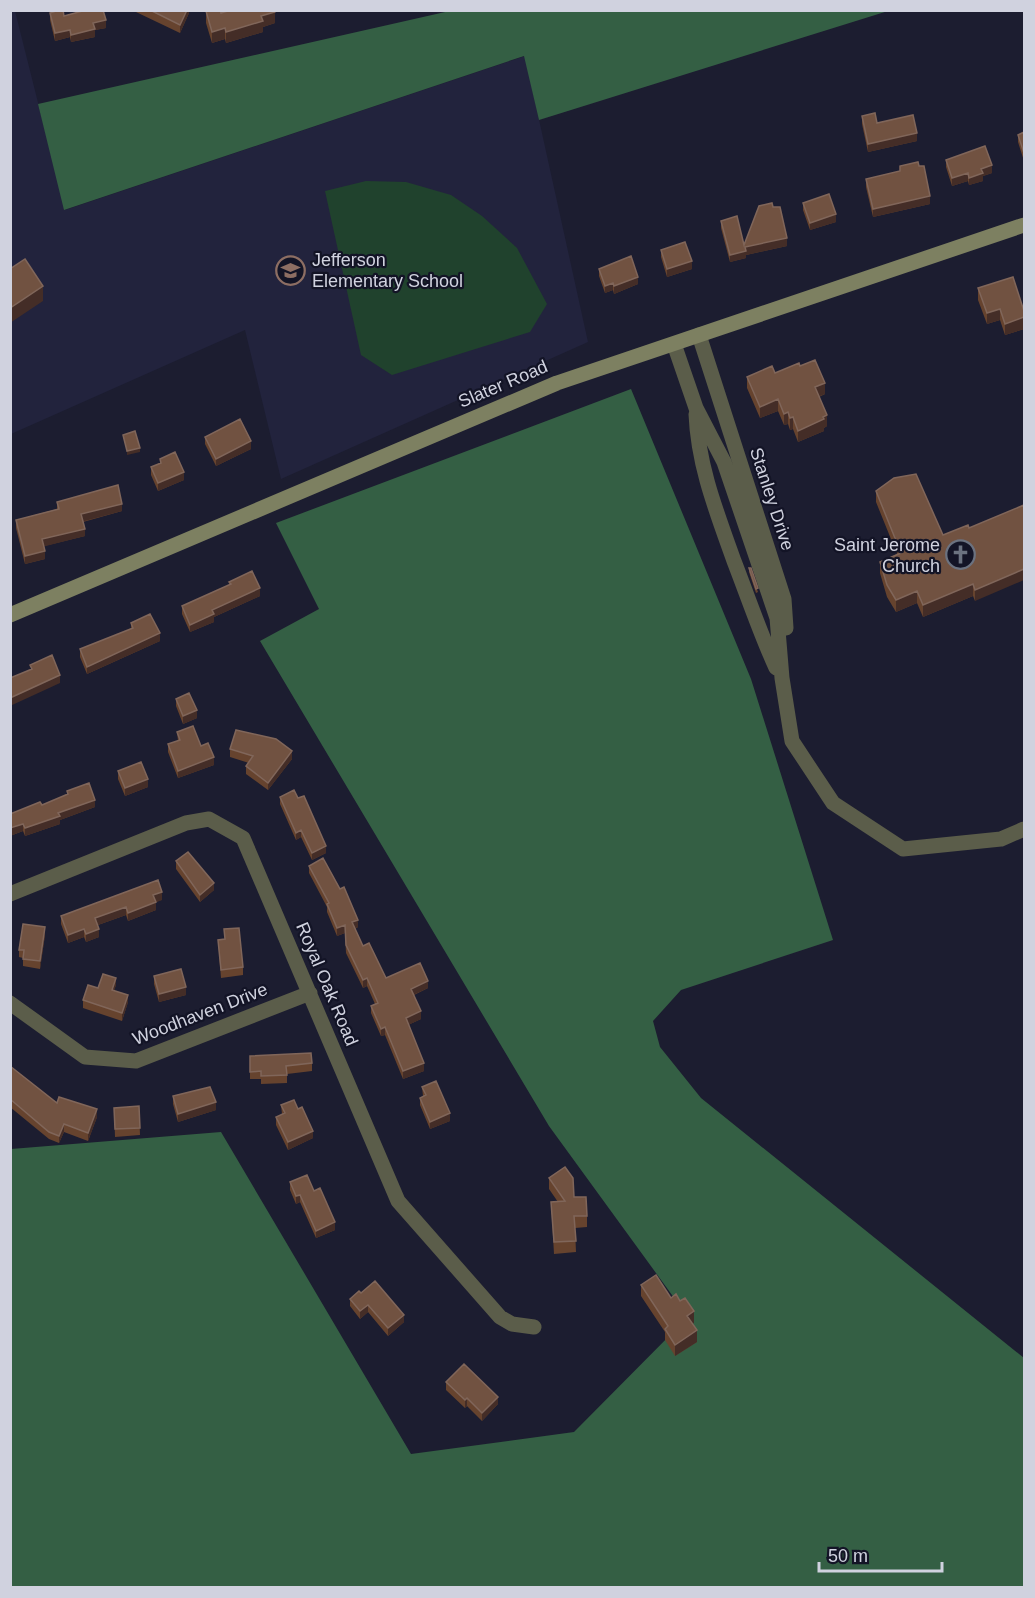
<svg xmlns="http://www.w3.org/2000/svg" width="1035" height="1598" font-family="Helvetica,sans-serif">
<rect width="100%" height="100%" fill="#1c1d30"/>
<!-- built -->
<path fill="#22233d" d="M11 11H15L65 210 525 56 588 342 281 479 245 330 11 434Z"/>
<!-- green -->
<path fill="#20422d" d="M366 181 406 182 451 195 482 216 517 248 547 304 530 332 392 375 361 355 325 191Z"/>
<!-- forest -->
<path fill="#345f44" d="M454 10 888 11 539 120 524 56 64 210 38 104Z
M631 389 751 679 833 940 681 990 653 1021 660 1047 701 1098 1024 1358V1587L11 1588V1149L221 1132 411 1454 574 1432 688 1317 549 1126 260 641 319 609 276 523Z"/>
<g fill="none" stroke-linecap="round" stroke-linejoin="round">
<!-- minor -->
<path stroke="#5b5d4a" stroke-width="15" d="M699 335 784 599 786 628
M674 344 696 408 724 462 777 618 782 678 792 741 833 803 903 849 1001 839 1024 829
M696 414C698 466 717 513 734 561 748 597 760 633 776 668
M10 894 186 823 209 819 243 838 398 1201 500 1317 512 1324 534 1327
M10 1003 85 1057 136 1061 310 993"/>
<!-- secondary -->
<path stroke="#7d8061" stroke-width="15" d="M10 615 557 383 1024 225"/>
</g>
<!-- wall -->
<path fill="#66432e" d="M136 10H189V13L180 33 136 12Z
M206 11 221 13 275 23 263 27V32L226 43 225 39 212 43 206 23Z
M50 13 64 16 106 28 95 30V37L71 42 70 37 55 41 50 20Z
M862 116 877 123 917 141 868 152 862 124Z
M1024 132V161L1018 142V135Z
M946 160 992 173 983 176V181L969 185 968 181 952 186 946 167Z
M866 179 930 204 873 217 866 187Z
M803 203 836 222 810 230 803 210Z
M721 221 744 245 787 246 746 255V258L730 262 721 228Z
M661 250 692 269 667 277 661 257Z
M599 269 638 284 614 294 613 290 605 293 599 276Z
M978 288 1024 311V329L1005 335 1000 320 987 324 978 300Z
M800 366 825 394 819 397 827 426 824 428V431L798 442 793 429 790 430 788 424 784 425 778 411 760 418 747 388V377L775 373Z
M205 437 251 449 216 466 205 444Z
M160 459 184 480 158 491 151 475V467L160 463Z
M876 491 943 535 969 528 1024 505 975 601 973 596 923 617 917 603 896 612 887 597 880 573V562L897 554 876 502Z
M57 502 122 511 83 522 85 536 44 546 45 559 25 564 16 528V520L57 509Z
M749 568 758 592 756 593 749 572Z
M229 582 260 596 214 617V622L190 632 182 614V606L229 585Z
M131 623 160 641 87 674 80 657V649L131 629Z
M176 699 197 718 183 724 176 706Z
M177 732 201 746 214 765 178 778 168 752V744L178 741Z
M230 749 292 759 268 790 246 774V766L249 763 230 757Z
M118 771 148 787 125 796 118 779Z
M67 791 95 807 60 820V824L25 836 23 831 10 836 42 805 67 795Z
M280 797 326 853 312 860 301 837 296 840 280 804Z
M176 861 214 890 200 902 176 869Z
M309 866 358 927 355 929 363 946 386 978 428 988 414 995 421 1019 408 1025 424 1071 403 1079 385 1035 381 1036 371 1013V1006L375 1004 367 986 363 988 346 953 345 933 337 936 327 912V907L309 873Z
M162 900 156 902V910L128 921 126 915 98 925 99 937 86 942 84 937 68 943 61 924V916Z
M224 929 243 967V975L221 978 218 940 225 939Z
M45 935 40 969 23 966V958L19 957V950Z
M154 976 186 995 159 1002 154 984Z
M116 985 114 990 128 1002 122 1021 83 1008V1000L98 988Z
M250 1056 312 1063V1071L287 1074V1083L261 1084V1079H250Z
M10 1066 57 1103 97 1117 88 1141 64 1132 59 1143 49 1139 10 1107Z
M422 1087 450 1121 430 1129 420 1105V1098L423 1096Z
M173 1096 216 1110 178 1122 173 1104Z
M281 1105 298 1109 313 1138 288 1150 276 1125V1117L282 1114Z
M139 1106 140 1135 115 1137 114 1108Z
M549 1178 574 1197 587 1216V1227L575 1228 576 1252 554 1254 551 1202H558L549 1189Z
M290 1182 314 1191 335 1230 316 1238 300 1202 296 1204 290 1190Z
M641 1285 671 1298 694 1323H692L697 1342 675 1356 665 1340V1332L641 1296Z
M361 1293 404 1322 388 1336 368 1312 360 1319 350 1306V1299Z
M446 1382 498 1404 482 1421 467 1406 465 1408 446 1390Z"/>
<!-- shaded-wall -->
<path fill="#442d27" d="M187 10H189V13L180 33V25Z
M275 12V23L263 27V32L226 43V32L261 16Z
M106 20V28L95 30V37L71 42V35L93 23Z
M225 28V39L212 43V32Z
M70 30V37L55 41V33Z
M917 133V141L868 152V144Z
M992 165V173L983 176V181L969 185V178L981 169Z
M968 173V181L952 186V178Z
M930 196V204L873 217V209Z
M836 214V222L810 230V223Z
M787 238V246L746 255V258L730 262V255L745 247Z
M692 261V269L667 277V269Z
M638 277V284L614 294V286Z
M613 283V290L605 293V286Z
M43 286V301L10 323V308Z
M1000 309V320L987 324V313Z
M1024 317V329L1005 335V324Z
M825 383V394L815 398V387Z
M778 399V411L760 418V407Z
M788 412V424L784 425V414Z
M827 415V426L824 428V431L798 442V431Z
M793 417V429L790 430V418Z
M251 441V449L216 466V459Z
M140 448V452L127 455V451Z
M184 472V480L158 491V483Z
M122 504V511L81 522V514Z
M85 529V536L42 547V539Z
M45 551V559L25 564V556Z
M1024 569V580L975 601V590Z
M973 584V596L923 617V605Z
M260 588V596L214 617V622L190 632V625L212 610Z
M917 591V603L896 612V600Z
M160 633V641L87 674V667Z
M60 675V683L10 706V698Z
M197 710V718L183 724V716Z
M292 751V759L268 790V783Z
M214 757V765L178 778V771Z
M148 779V787L125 796V788Z
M95 800V807L60 820V824L25 836V828L58 813Z
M23 824V831L10 836V828Z
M301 830V837L296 840V833Z
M326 846V853L312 860V853Z
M214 883V890L200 902V895Z
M162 892V900L156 902V910L128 921V913L153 895Z
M126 907V915L95 926V918Z
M358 920V927L352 930V922Z
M345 925V933L337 936V928Z
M45 927V935L40 969V961Z
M84 929V937L68 943V935Z
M99 929V937L86 942V934Z
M116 978V985L112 997V990Z
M367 978V986L363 988V980Z
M428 981V988L411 996V989Z
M186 987V995L159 1002V994Z
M128 995V1002L122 1021V1013Z
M421 1011V1019L406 1026V1018Z
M385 1027V1035L381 1036V1029Z
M424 1063V1071L403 1079V1071Z
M216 1102V1110L178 1122V1114Z
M97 1109V1117L88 1141V1133Z
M450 1113V1121L430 1129V1122Z
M64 1124V1132L59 1143V1136Z
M313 1131V1138L288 1150V1142Z
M300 1195V1202L296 1204V1196Z
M335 1222V1230L316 1238V1231Z
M368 1305V1312L360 1319V1311Z
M694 1311V1323L687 1327V1316Z
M404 1315V1322L388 1336V1328Z
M697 1330V1342L675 1356V1345Z
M498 1397V1404L482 1421V1413Z
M467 1398V1406L465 1408V1400Z"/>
<!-- building -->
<path fill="#715241" stroke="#80665a" stroke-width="1.5" d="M59 10H63L64 16 86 10H103L106 20 93 23 95 29 71 35 70 30 55 33 50 13Z
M150 10H187L180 25Z
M209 10H220L221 13 231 10H275V12L261 16 263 21 226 32 225 28 212 32 206 11Z
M875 113 877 123 913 115 917 133 868 144 862 116Z
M1024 132V153L1018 135Z
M985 146 992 165 981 169 983 173 969 178 968 173 952 178 946 160Z
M918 162 919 166H924L930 196 873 209 866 179 900 171V166Z
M829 194 836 214 810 223 803 203Z
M772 203 773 207H780L787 238 745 247 746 251 730 255 721 221 737 216 744 245 759 206Z
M685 242 692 261 667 269 661 250Z
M631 256 638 277 614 286 613 283 605 286 599 269Z
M25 259 43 286 10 308V269Z
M1013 277 1024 311V317L1005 324 1000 309 987 313 978 288Z
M815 360 825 383 815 387 827 415 823 417 824 419 798 431 793 417 790 418 788 412 784 414 778 399 760 407 747 377 772 366 775 373 799 363 800 366Z
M240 419 251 441 216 459 205 437Z
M135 431 140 448 127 451 123 435Z
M175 452 184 472 158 483 151 467 161 463 160 459Z
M916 474 943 535 968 525 969 528 1024 505V569L975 590 973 584 923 605 917 591 896 600 887 585 880 562 901 553 876 491 894 478Z
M118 485 122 504 81 514 85 529 42 539 45 551 25 556 16 520 59 509 57 502Z
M749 568H751L758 588 756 589Z
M252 571 260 588 212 610 214 614 190 625 182 606 231 584 229 582Z
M150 614 160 633 87 667 80 649 133 628 131 623Z
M52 655 60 675 10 698V678L32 669 30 665Z
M189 693 197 710 183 716 176 699Z
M193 726 201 746 208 743 214 757 178 771 168 744 180 740 177 732Z
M236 730 276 739 292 751 268 783 246 766 253 756 230 749Z
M141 762 148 779 125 788 118 771Z
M89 783 95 800 58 813 60 816 25 828 23 824 10 828V814L40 802 42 805 68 794 67 791Z
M294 790 298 798 304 796 326 846 312 853 301 830 296 833 280 797Z
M188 852 214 883 200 895 176 861Z
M323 858 340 889 344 887 358 920 352 922 363 946 369 943 386 978 420 963 428 981 411 989 421 1011 406 1018 424 1063 403 1071 385 1027 381 1029 371 1006 378 1003 367 978 363 980 346 945 345 925 337 928 327 904 329 903 309 866Z
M158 880 162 892 153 895 156 902 128 913 126 907 95 918 99 929 86 934 84 929 68 935 61 916Z
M23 924 45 927 40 961 23 959 24 950H19Z
M239 928 243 967 221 970 218 940 225 939 224 929Z
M181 969 186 987 159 994 154 976Z
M103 974 116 978 112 990 128 995 122 1013 83 1000 88 985 98 988Z
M311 1053 312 1063 286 1066 287 1075 261 1076V1071L250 1072V1056Z
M10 1066 57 1103 59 1097 97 1109 88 1133 64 1124 59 1136 49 1132 10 1099Z
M436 1081 450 1113 430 1122 420 1098 426 1095 422 1087Z
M210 1087 216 1102 178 1114 173 1096Z
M294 1100 298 1109 302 1107 313 1131 288 1142 276 1117 285 1113 281 1105Z
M139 1106 140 1128 115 1129 114 1108Z
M565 1167 573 1178 574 1197H586L587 1216H574L576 1241 554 1242 551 1202 565 1201 549 1178Z
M307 1175 314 1191 320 1188 335 1222 316 1231 300 1195 296 1196 290 1182Z
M656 1275 671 1298 676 1294 680 1301 685 1298 694 1311 687 1316 697 1330 675 1345 665 1329 668 1326 641 1285Z
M375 1281 404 1315 388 1328 368 1305 360 1311 350 1299 359 1291 361 1293Z
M464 1364 498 1397 482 1413 467 1398 465 1400 446 1382Z"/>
<!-- icons -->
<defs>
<symbol id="school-ring" viewBox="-11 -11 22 22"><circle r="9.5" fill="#131426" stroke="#8d6e63" stroke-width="1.5"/><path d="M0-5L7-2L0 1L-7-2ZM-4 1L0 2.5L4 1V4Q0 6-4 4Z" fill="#8d6e63"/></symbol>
<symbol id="church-ring" viewBox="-11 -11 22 22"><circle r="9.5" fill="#131426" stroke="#6b7280" stroke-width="1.5"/><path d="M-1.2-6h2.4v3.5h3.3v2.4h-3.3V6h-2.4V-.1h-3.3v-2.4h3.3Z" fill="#6b7280"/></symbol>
</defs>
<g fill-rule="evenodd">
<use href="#school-ring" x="274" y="254" width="33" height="33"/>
<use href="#church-ring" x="944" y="538" width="33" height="33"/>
</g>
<g text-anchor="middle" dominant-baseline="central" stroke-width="4.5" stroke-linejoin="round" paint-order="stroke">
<!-- poi labels -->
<g font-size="18" fill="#d0d2df" stroke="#131426" text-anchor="start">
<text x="312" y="260">Jefferson<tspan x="312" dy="21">Elementary School</tspan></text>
<text x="940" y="545" text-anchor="end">Saint Jerome<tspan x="940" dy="21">Church</tspan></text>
</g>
<!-- street labels -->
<g font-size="18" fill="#d0d2df" stroke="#131426">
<text transform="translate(503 384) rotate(-23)">Slater Road</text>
<text transform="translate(772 499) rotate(72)">Stanley Drive</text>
<text transform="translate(327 984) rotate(67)">Royal Oak Road</text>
<text transform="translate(200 1014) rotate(-21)">Woodhaven Drive</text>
</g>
</g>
<!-- border -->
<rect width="1035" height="1598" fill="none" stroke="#d0d2df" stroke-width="24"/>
<!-- scale -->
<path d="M819 1562v9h123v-9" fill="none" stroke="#d0d2df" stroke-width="3"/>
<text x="828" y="1562" font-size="18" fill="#d0d2df" stroke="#131426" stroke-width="4.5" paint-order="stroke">50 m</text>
</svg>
